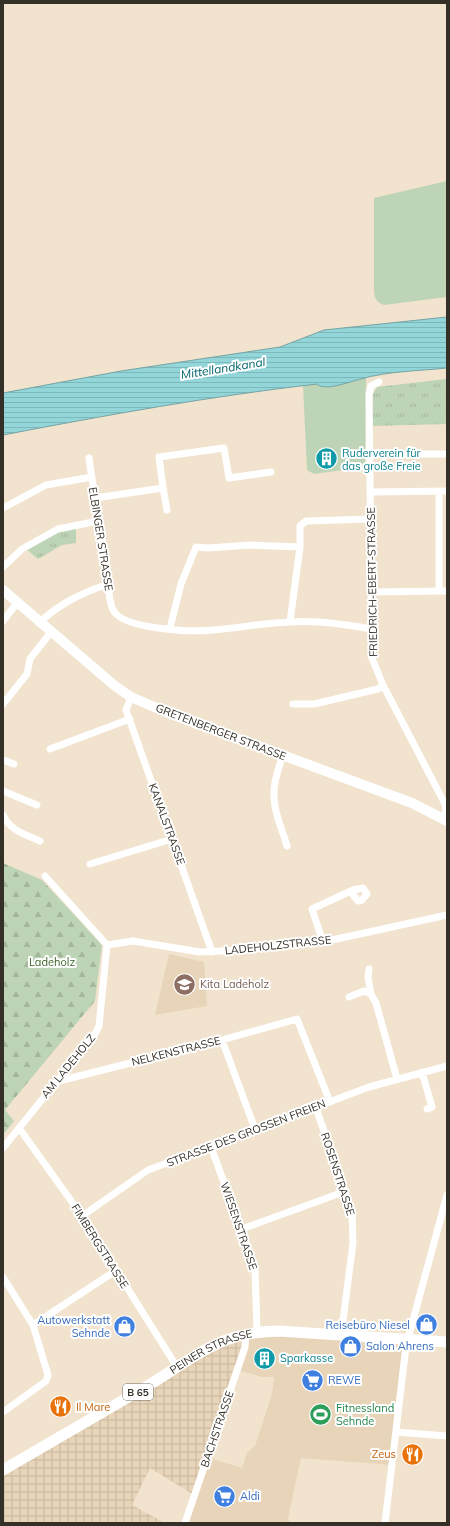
<svg xmlns="http://www.w3.org/2000/svg" width="450" height="1526" font-family="Mulish,sans-serif">
<defs>
<pattern id="industrial-grid" width="8" height="8" patternUnits="userSpaceOnUse"><rect width="8" height="8" fill="#e8d5b9"/><path d="M0 4h8M4 0v8" fill="none" stroke="#c8b79f"/></pattern>
<pattern id="forest-firs" width="22" height="20" patternUnits="userSpaceOnUse"><rect width="22" height="20" fill="#bed4b6"/><path d="M5 1l3.5 6h-7zM16 11l3.5 6h-7z" fill="#a4b69c"/></pattern>
<pattern id="park-tufts" width="24" height="20" patternUnits="userSpaceOnUse"><rect width="24" height="20" fill="#bed4b6"/><path d="M3 7l-1-3M5 7V3M7 7l1-3M15 17l-1-3M17 17v-4M19 17l1-3" fill="none" stroke="#a4b69c"/></pattern>
<pattern id="water-rules" width="6" height="5" patternUnits="userSpaceOnUse"><rect width="6" height="5" fill="#93d6da"/><path d="M0 2.5h6" fill="none" stroke="#7fb8bb"/></pattern>
</defs>
<rect width="100%" height="100%" fill="#f1e3cd"/>
<!-- built -->
<path fill="#e8d5b9" d="M169 954 204 962 207 1006 155 1015Z
M246 1333 408 1339 392 1465 301 1458 288 1518 290 1523H185L207 1457 242 1468 247 1453 255 1446 272 1394 274 1377H262L237 1370Z"/>
<!-- industrial -->
<path fill="url(#industrial-grid)" d="M246 1333 194 1495 150 1468 132 1505 165 1523H3V1470L145 1388Z"/>
<!-- green -->
<path fill="#bed4b6" d="M447 181V297L384 305C376 302 375 299 374 291V198Z
M366 377 365 467 314 474 307 470 303 385Z"/>
<!-- forest -->
<path fill="url(#forest-firs)" d="M3 863 42 880 102 945 95 1001 5 1110 14 1121 3 1135Z"/>
<!-- park -->
<path fill="url(#park-tufts)" d="M447 379V424L372 426 373 394 377 387Z
M76 528V543L62 545 38 559 26 549 60 530Z"/>
<!-- water -->
<path fill="url(#water-rules)" stroke="#77a4a4" d="M447 317V368C419 371 388 371 361 379 351 381 325 392 317 384 212 396 107 415 3 435V393L121 371 280 347 324 330Z"/>
<g fill="none" stroke-linecap="round" stroke-linejoin="round">
<!-- street -->
<path stroke="#fff" stroke-width="7" d="M379 382 371 386 369 394 372 658 383 685 445 804 446 810 443 819
M369 454H447
M89 458C94 495 101 531 107 568 109 581 107 598 113 610 123 630 194 632 214 630 239 628 264 623 290 622 317 620 344 624 371 629
M163 488 167 510
M371 492 447 491
M439 492V591
M95 498 163 488 159 457 224 448 229 478 271 472
M3 508 46 485 92 477
M3 567 22 549 58 529 98 521
M371 592 447 591
M3 621 17 603
M290 622 300 547V526L306 521 371 519
M39 623C60 603 82 593 108 584
M170 628 181 584 196 547 208 548 250 545 300 547
M131 697 126 710 212 952
M3 704 27 674 30 659 51 632
M293 704H314L378 689 383 685
M50 749 130 719
M283 755C279 767 274 779 274 792 273 810 282 829 287 846
M3 760 14 764
M3 791 37 805
M3 815C10 831 25 834 40 841
M90 864 172 839
M323 942 312 909 353 890 363 888 367 894 362 900 358 901 351 892
M107 945 133 941 200 952 245 950 323 942 447 915
M369 969 368 977 371 994
M349 997 364 991 371 994 376 1003 397 1079
M222 1040 255 1129
M422 1072 432 1107 427 1109
M55 1082 222 1040 297 1019 330 1102
M316 1108 352 1212 353 1243 341 1336
M19 1128 82 1216 177 1367
M211 1147 255 1267 257 1332
M3 1148 95 1034 99 1026 107 945 45 876
M82 1216 148 1170 369 1087 447 1066
M242 1229 346 1191
M3 1277 33 1325 48 1375 46 1381 3 1412
M33 1325 115 1271
M396 1432 447 1436
M185 1523 245 1347 246 1333
M385 1523 406 1346 447 1195"/>
<!-- secondary -->
<path stroke="#fff" stroke-width="10" d="M3 590 115 686 131 697 166 712 412 803 447 821"/>
<!-- primary -->
<path stroke="#fff" stroke-width="11" id="s1" d="M3 1470C50 1443 97 1415 144 1388 195 1358 216 1332 279 1331L447 1342"/>
</g>
<!-- icons -->
<defs>
<symbol id="building-disc" viewBox="-11 -11 22 22"><circle r="9.5" fill="#0f9aa8" stroke="#fff"/><path d="M-4-6H4V6H1V3H-1V6H-4ZM-2.5-4.3h1.7v1.8h-1.7ZM.8-4.3h1.7v1.8H.8ZM-2.5-1h1.7V.8h-1.7ZM.8-1h1.7V.8H.8Z" fill="#fff"/></symbol>
<symbol id="school-disc" viewBox="-11 -11 22 22"><circle r="9.5" fill="#8d6e63" stroke="#fff"/><path d="M0-5L7-2L0 1L-7-2ZM-4 1L0 2.5L4 1V4Q0 6-4 4Z" fill="#fff"/></symbol>
<symbol id="shop-disc" viewBox="-11 -11 22 22"><circle r="9.5" fill="#3f7fe0" stroke="#fff"/><path d="M-5-2.5h2.3a2.7 3.5 0 0 1 5.4 0H5L5.5 6h-11ZM-1.5-2.5h3a1.5 2.3 0 0 0-3 0Z" fill="#fff"/></symbol>
<symbol id="supermarket-disc" viewBox="-11 -11 22 22"><circle r="9.5" fill="#3f7fe0" stroke="#fff"/><path d="M-6-5.5h2.5l.6 2H6L4.5 2H-2.5L-4.4-4H-6ZM-1.5 3.2a1.3 1.3 0 1 0 .1 0ZM3 3.2a1.3 1.3 0 1 0 .1 0Z" fill="#fff"/></symbol>
<symbol id="restaurant-disc" viewBox="-11 -11 22 22"><circle r="9.5" fill="#e8710a" stroke="#fff"/><path d="M-5-6h1v4h1v-4h1v4h1v-4h1v5L-1.5 .5V6h-2V.5L-5-1ZM5-6V6H3V1.5H1.5Q1.5-4 5-6Z" fill="#fff"/></symbol>
<symbol id="stadium-disc" viewBox="-11 -11 22 22"><circle r="9.5" fill="#2e9e5b" stroke="#fff"/><path d="M0-5a6.5 5 0 1 0 0 10a6.5 5 0 1 0 0-10ZM-3.5-1.8h7v3.6h-7Z" fill="#fff"/></symbol>
</defs>
<g fill-rule="evenodd">
<use href="#building-disc" x="314" y="446" width="25" height="25"/>
<use href="#school-disc" x="172" y="972" width="25" height="25"/>
<use href="#shop-disc" x="414" y="1312" width="25" height="25"/>
<use href="#shop-disc" x="112" y="1314" width="25" height="25"/>
<use href="#shop-disc" x="338" y="1334" width="25" height="25"/>
<use href="#building-disc" x="252" y="1346" width="25" height="25"/>
<use href="#supermarket-disc" x="300" y="1368" width="25" height="25"/>
<use href="#restaurant-disc" x="48" y="1394" width="25" height="25"/>
<use href="#stadium-disc" x="308" y="1402" width="25" height="25"/>
<use href="#restaurant-disc" x="400" y="1442" width="25" height="25"/>
<use href="#supermarket-disc" x="212" y="1484" width="25" height="25"/>
</g>
<g text-anchor="middle" dominant-baseline="central" stroke-width="4" stroke-linejoin="round" paint-order="stroke">
<!-- shield labels -->
<rect fill="#fff" stroke="#726e68" stroke-width="1" x="123" y="1384" width="30" height="16" rx="3"/>
<g font-size="10" font-weight="bold" fill="#353027">
<text x="138" y="1392">B 65</text>
</g>
<!-- culture labels -->
<g font-size="11" fill="#0d838f" stroke="#fff" text-anchor="start">
<text x="342" y="453">Ruderverein für<tspan x="342" dy="13">das große Freie</tspan></text>
<text x="280" y="1358">Sparkasse</text>
</g>
<!-- street labels -->
<g font-size="11" fill="#353027" stroke="#fff">
<text transform="translate(101 539) rotate(81)">ELBINGER STRASSE</text>
<text transform="translate(372 582) rotate(-91)">FRIEDRICH-EBERT-STRASSE</text>
<text transform="translate(221 732) rotate(21)">GRETENBERGER STRASSE</text>
<text transform="translate(167 824) rotate(70)">KANALSTRASSE</text>
<text transform="translate(278 945) rotate(-6)">LADEHOLZSTRASSE</text>
<text transform="translate(176 1051) rotate(-14)">NELKENSTRASSE</text>
<text transform="translate(68 1066) rotate(-51)">AM LADEHOLZ</text>
<text transform="translate(246 1133) rotate(-21)">STRASSE DES GROSSEN FREIEN</text>
<text transform="translate(338 1174) rotate(72)">ROSENSTRASSE</text>
<text transform="translate(239 1226) rotate(71)">WIESENSTRASSE</text>
<text transform="translate(100 1246) rotate(58)">FIMBERGSTRASSE</text>
<text stroke="none"><textPath href="#s1" startOffset="240">PEINER STRASSE</textPath></text>
<text transform="translate(217 1429) rotate(-71)">BACHSTRASSE</text>
</g>
<!-- park labels -->
<g font-size="11" fill="#3a6228" stroke="#fff">
<text x="52" y="962">Ladeholz</text>
</g>
<!-- education labels -->
<g font-size="11" fill="#785e54" stroke="#fff" text-anchor="start">
<text x="200" y="984">Kita Ladeholz</text>
</g>
<!-- shop labels -->
<g font-size="11" fill="#366cbe" stroke="#fff" text-anchor="start">
<text x="110" y="1320" text-anchor="end">Autowerkstatt<tspan x="110" dy="13">Sehnde</tspan></text>
<text x="410" y="1325" text-anchor="end">Reisebüro Niesel</text>
<text x="366" y="1346">Salon Ahrens</text>
<text x="328" y="1380">REWE</text>
<text x="240" y="1496">Aldi</text>
</g>
<!-- food labels -->
<g font-size="11" fill="#c56008" stroke="#fff" text-anchor="start">
<text x="76" y="1407">Il Mare</text>
<text x="396" y="1454" text-anchor="end">Zeus</text>
</g>
<!-- leisure labels -->
<g font-size="11" fill="#27864d" stroke="#fff" text-anchor="start">
<text x="336" y="1408">Fitnessland<tspan x="336" dy="13">Sehnde</tspan></text>
</g>
<!-- water labels -->
<g font-size="12" font-style="italic" fill="#00656a" stroke="#fff">
<text transform="translate(223 368) rotate(-9)">Mittellandkanal</text>
</g>
</g>
<!-- border -->
<rect width="450" height="1526" fill="none" stroke="#353027" stroke-width="8"/>
</svg>
